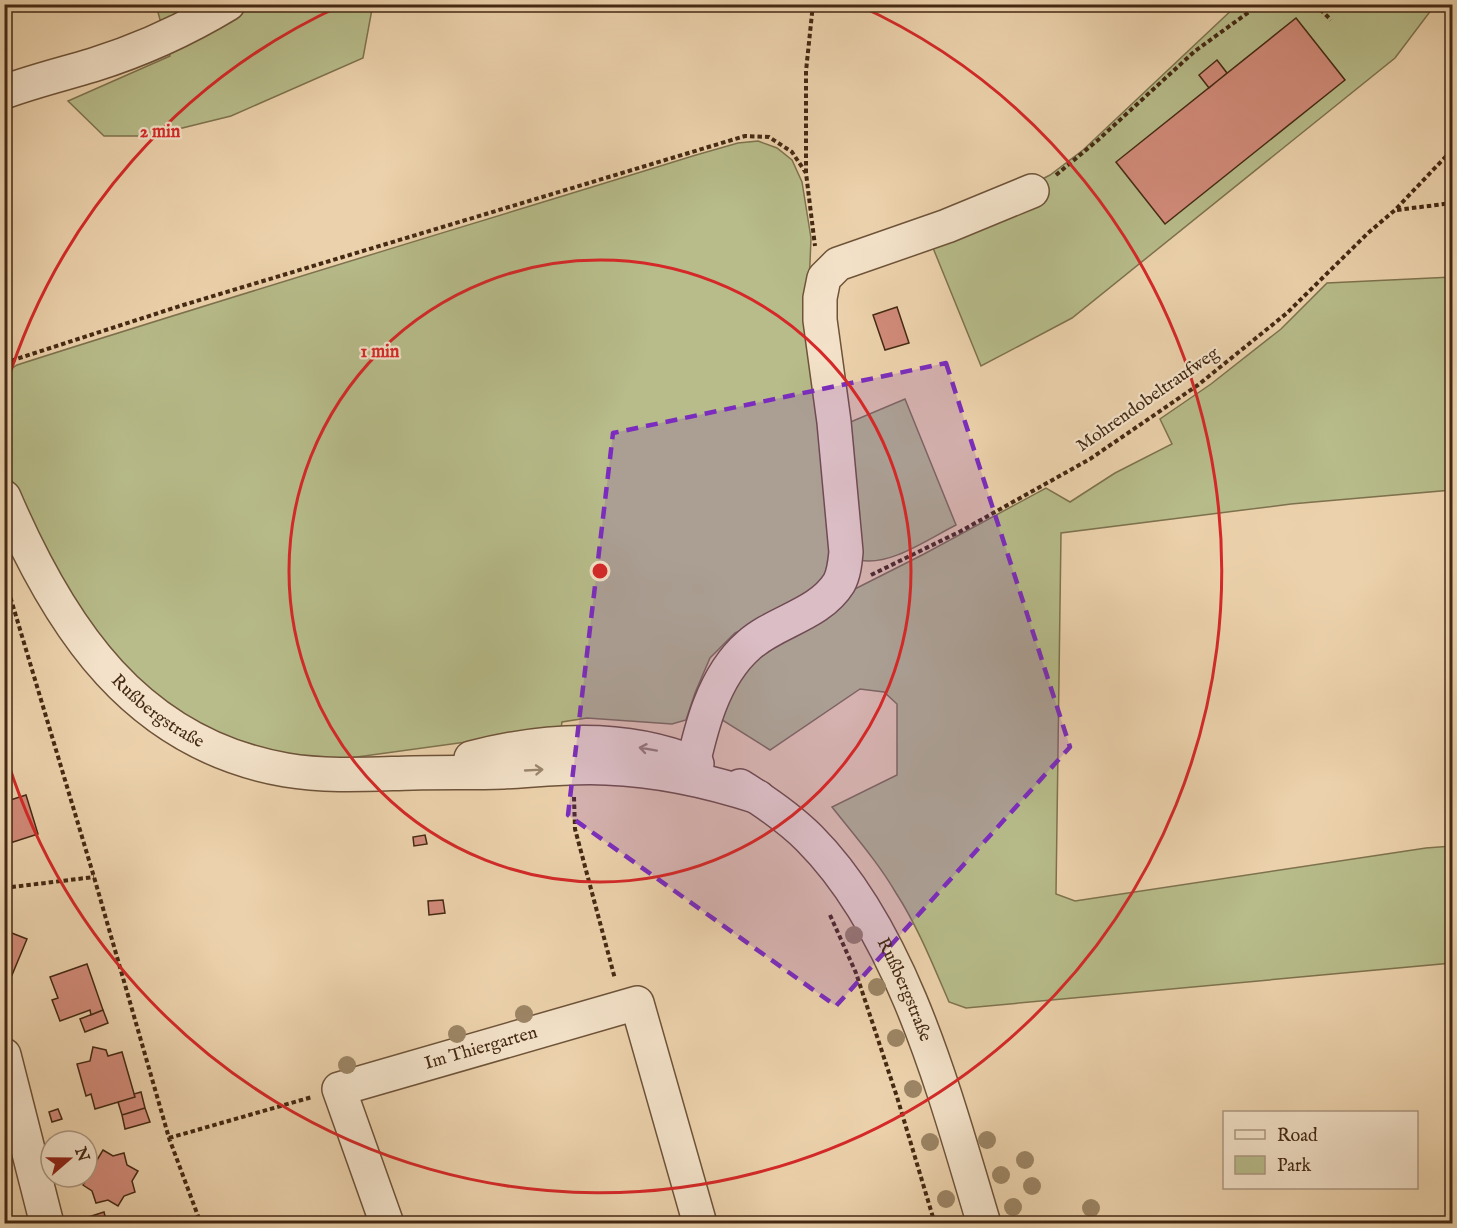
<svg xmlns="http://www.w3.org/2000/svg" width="1457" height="1228" font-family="'IM FELL English',serif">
<rect width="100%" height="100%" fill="#ecd2ac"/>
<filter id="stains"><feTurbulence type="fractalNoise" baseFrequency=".00333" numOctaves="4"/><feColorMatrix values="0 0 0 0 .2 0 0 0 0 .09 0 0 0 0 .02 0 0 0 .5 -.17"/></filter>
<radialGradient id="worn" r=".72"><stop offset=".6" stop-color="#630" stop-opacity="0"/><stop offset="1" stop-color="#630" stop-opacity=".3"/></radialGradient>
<!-- green -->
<path fill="#b7bc8a" stroke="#7e724e" stroke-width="1.5" d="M156 5H388L372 9 363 58 231 116 150 136H104L68 101 170 56Z
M1237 5H1435L1395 58 1072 318 981 366 929 238 1050 175 1083 150Z
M758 141 777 148 792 160 802 182 811 238 809 287 831 557 825 580 797 606 735 633 710 658 695 693 686 720 672 724 587 718 562 722 561 729 335 760 282 754 228 737 185 717 139 685 64 595 21 504 5 463V373L17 365C242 293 470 225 696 155L738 143Z
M1452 277V490L1291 504 1061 533 1056 894 1075 901 1426 848 1452 846V963L966 1008 949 1002C933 965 918 927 896 893 878 862 854 835 832 807L897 775V704L884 692 860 689 770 750 719 718 751 649 843 595 924 554 1046 488 1070 502 1115 473 1172 444 1160 419 1211 384 1281 329 1327 283Z
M905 399 956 525C928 539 889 567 859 560L841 426Z"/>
<!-- building -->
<path fill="#d28b7a" stroke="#442913" stroke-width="1.5" d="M1296 18 1345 80 1165 224 1116 162Z
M1217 60 1227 73 1209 88 1199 75Z
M897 307 909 343 885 350 873 315Z
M26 795 38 834 4 845V802Z
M425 835 427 844 414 846 413 837Z
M443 900 445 913 429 915 428 901Z
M4 930 27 939 12 975 4 972Z
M87 964 103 1010 91 1015 90 1010 60 1021 52 1000 58 998 50 977Z
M103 1010 108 1023 85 1032 80 1019Z
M93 1047 106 1050 108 1056 122 1052 135 1097 95 1109 91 1094 86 1096 77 1064 90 1061Z
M141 1092 145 1108 122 1115 118 1102 135 1097 134 1094Z
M145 1108 150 1122 125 1129 122 1115Z
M58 1109 62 1119 52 1122 49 1112Z
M103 1150 113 1156 124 1153 127 1165 138 1171 132 1181 135 1192 124 1196 118 1206 108 1200 96 1203 92 1191 83 1185 88 1176 87 1163 97 1160Z
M104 1212 107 1224H83L82 1219Z"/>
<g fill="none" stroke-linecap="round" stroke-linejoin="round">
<defs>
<g id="minor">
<path d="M4 92C34 81 63 74 93 65 141 50 185 30 228 4"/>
<path id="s1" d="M4 497C60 628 136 744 286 770 328 777 371 774 413 773 443 772 473 773 503 772 538 770 573 766 607 768 660 770 709 781 758 797"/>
<path d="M471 758C544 739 625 734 697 764"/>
<path d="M690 777C700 732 712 677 749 645 776 621 819 615 839 583 844 574 845 562 846 552L834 422 820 320V298L824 278 838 264 947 226 1032 191"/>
<path id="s2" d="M740 786C764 801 789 818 809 838 904 933 946 1098 984 1224"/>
<path d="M4 1055 47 1224"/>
<path id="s3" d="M387 1224 339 1089 637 1003 700 1224"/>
</g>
</defs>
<!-- minor casing -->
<use href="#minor" stroke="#6e5339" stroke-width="36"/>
<!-- path -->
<path stroke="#442913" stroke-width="4" stroke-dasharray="4.5 3" stroke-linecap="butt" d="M1315 4 1331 20
M806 173V71L813 4
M1056 175 1098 140 1195 51 1260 4
M1397 210 1452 203
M4 363 180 306 745 136 769 137 792 152 806 173 815 246
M871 575 961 531 1090 459 1198 385 1287 313 1368 233 1395 210 1452 150
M4 576 94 877 169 1138 201 1224
M574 797 575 829 615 979
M4 888 94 877
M830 915 856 973 897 1097 935 1224
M169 1138 312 1097"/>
<!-- minor -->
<use href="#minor" stroke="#f3e2c9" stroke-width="33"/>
</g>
<!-- trees -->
<g fill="#9c8565">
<circle cx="854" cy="935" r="9"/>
<circle cx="877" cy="987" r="9"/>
<circle cx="524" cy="1014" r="9"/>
<circle cx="457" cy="1034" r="9"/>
<circle cx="896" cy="1038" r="9"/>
<circle cx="347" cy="1065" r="9"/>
<circle cx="913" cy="1089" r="9"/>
<circle cx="987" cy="1140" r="9"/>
<circle cx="930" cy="1142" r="9"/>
<circle cx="1025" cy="1160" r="9"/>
<circle cx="1001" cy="1175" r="9"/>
<circle cx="1032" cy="1186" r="9"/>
<circle cx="946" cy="1199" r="9"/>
<circle cx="1013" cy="1207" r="9"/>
<circle cx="1091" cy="1208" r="9"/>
</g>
<!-- one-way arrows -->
<defs><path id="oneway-shaft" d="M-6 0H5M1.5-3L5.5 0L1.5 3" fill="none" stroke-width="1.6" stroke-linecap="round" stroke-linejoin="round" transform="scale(1.5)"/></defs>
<g stroke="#9c866e">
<use href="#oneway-shaft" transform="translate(648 749) rotate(-170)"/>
<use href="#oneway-shaft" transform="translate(534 770) rotate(-3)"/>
</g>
<!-- marked area -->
<path fill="#7b2cbf" fill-opacity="0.2" stroke="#7b2cbf" stroke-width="4.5" stroke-dasharray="12 8" stroke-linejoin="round" d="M946 363 1070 747 836 1006 568 815 613 433Z"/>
<!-- distance rings -->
<g fill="none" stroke="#d62828" stroke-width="3">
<circle cx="600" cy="571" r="311"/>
<path d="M5 389A622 622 0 0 1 342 5M858 5A622 622 0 1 1 5 753"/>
</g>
<g text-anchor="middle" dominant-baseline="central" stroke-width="4.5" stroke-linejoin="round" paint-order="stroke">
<!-- street labels -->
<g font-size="18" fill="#442913" stroke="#f3e2c9">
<text transform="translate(1148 400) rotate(-35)">Mohrendobeltraufweg</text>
<text stroke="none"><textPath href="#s1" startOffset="268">Rußbergstraße</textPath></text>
<text stroke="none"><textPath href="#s2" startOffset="267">Rußbergstraße</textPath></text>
<text stroke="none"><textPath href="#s3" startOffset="291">Im Thiergarten</textPath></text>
</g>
</g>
<circle cx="600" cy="571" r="9" fill="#d62828" stroke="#f3e2c9" stroke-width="3"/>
<g font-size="18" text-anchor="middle" font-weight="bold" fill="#d62828" stroke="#f3e2c9" stroke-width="4.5" stroke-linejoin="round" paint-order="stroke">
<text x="160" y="137">2 min</text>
<text x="380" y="357">1 min</text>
</g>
<!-- margin -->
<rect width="1457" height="1228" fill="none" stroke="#ecd2ac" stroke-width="24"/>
<rect x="6" y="6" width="1445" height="1216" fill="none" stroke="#442913" stroke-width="3"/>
<rect x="12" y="12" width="1433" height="1204" fill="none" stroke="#442913" stroke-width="1.5"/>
<!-- legend -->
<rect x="1223" y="1111" width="195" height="78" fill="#f3e2c9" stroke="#ad9880" stroke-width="1.5"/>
<rect x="1235" y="1130" width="30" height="9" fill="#f3e2c9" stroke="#ad9880" stroke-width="1.5"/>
<text x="1277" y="1141" font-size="18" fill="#442913">Road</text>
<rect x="1235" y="1156" width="30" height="18" fill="#b7bc8a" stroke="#ad9880" stroke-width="1.5"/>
<text x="1277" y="1171" font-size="18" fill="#442913">Park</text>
<!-- north arrow -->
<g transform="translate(69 1159) rotate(70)"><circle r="28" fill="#f3e2c9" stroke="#ad9880" stroke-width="1.5"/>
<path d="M0-4.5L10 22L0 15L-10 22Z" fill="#8f2418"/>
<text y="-9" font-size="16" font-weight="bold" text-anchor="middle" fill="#442913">N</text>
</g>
<rect width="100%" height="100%" filter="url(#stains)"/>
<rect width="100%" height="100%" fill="url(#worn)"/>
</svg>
